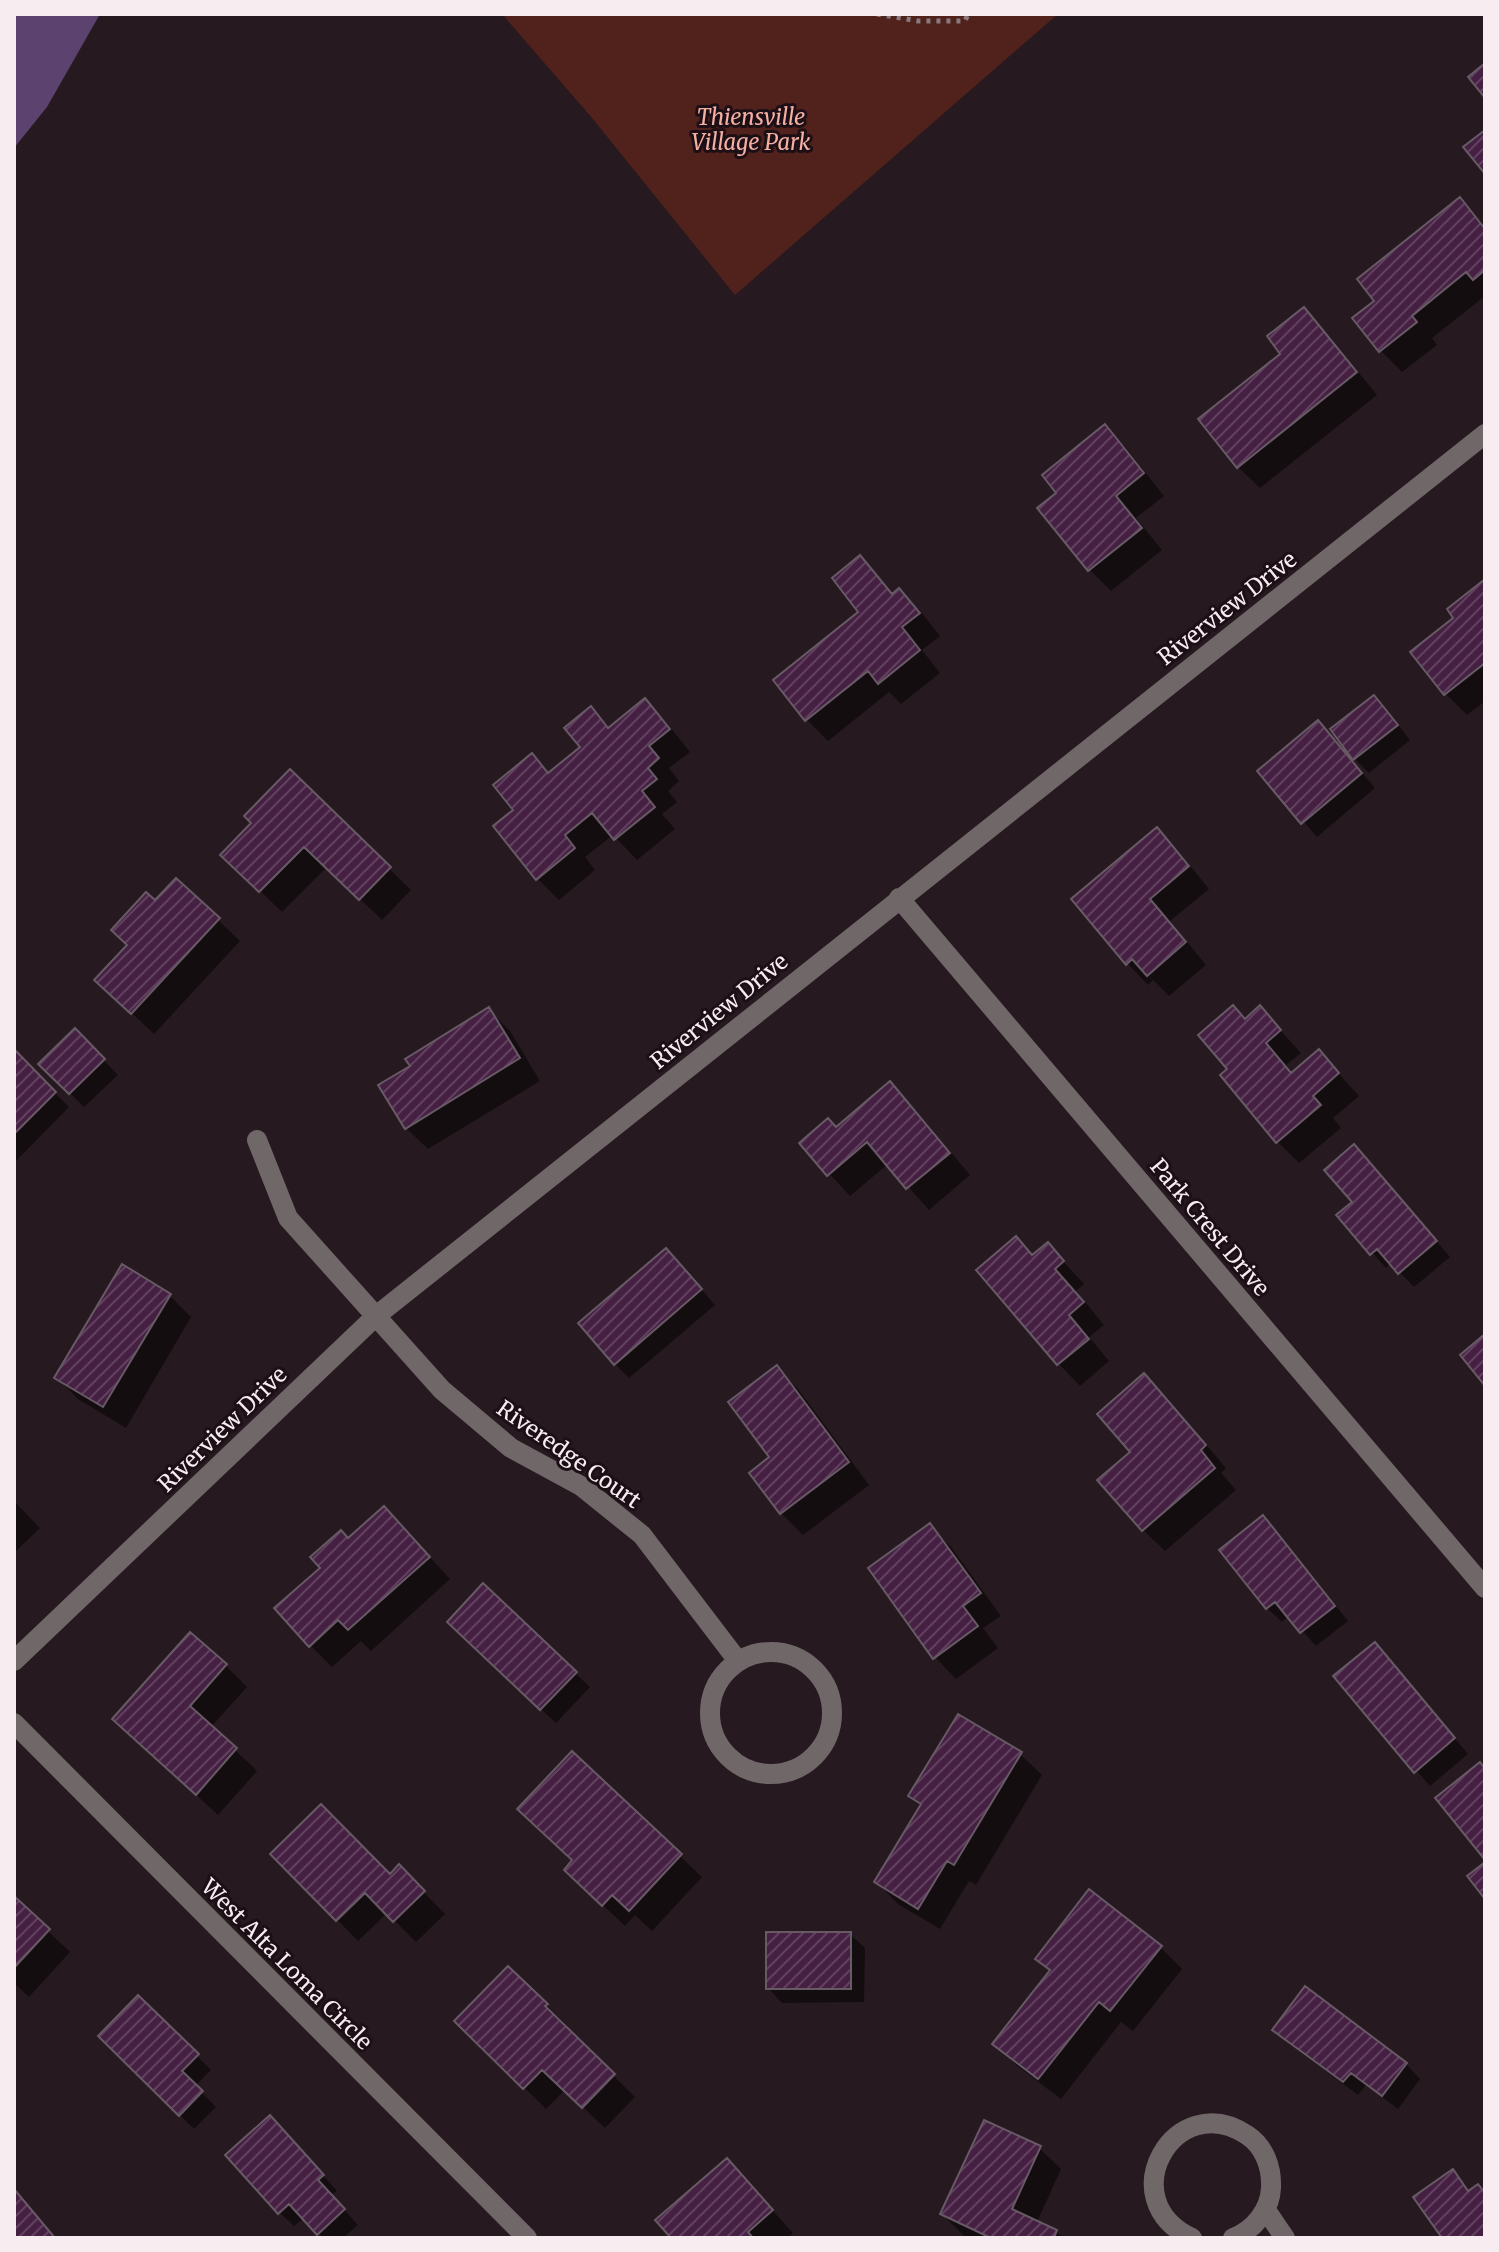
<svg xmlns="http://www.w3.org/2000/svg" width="1499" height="2252" font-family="Merriweather,serif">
<defs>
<pattern id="building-hatch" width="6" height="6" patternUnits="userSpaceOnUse" patternTransform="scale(2)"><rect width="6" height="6" fill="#452043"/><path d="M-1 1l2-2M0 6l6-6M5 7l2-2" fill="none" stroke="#61415f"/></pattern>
</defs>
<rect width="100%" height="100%" fill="#26191f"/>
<!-- green -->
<path fill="#51211b" d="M502 14H1058L735 295 592 118Z"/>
<!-- water -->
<path fill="#5b426f" d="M14 14H100L47 107 14 148Z"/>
<!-- shadow -->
<path fill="#0007" d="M1459 200 1485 226V296L1432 338 1437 345 1402 372 1381 351 1355 319 1377 301Z
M1304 310 1325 331 1377 395 1260 488 1238 467 1283 354Z
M1104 427 1126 448 1164 496 1136 518 1162 550 1111 591 1090 570 1040 508 1059 493Z
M860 557 894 594 899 590 921 612 940 636 922 650 940 673 901 704 889 692 828 741 807 720 861 612Z
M1485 582V701L1467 715 1446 694 1456 618Z
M1374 697 1388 712 1410 740 1369 773 1355 759 1333 730Z
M645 701 666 722 690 752 669 768 679 781 668 791 677 802 662 814 675 829 637 860 613 835 585 857 595 870 559 900 537 878 516 810 532 756 550 774 583 748 590 709 610 729Z
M1332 737 1375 788 1317 837 1260 771Z
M290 772 411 890 382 920 327 867 282 912 223 855 254 823Z
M1157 830 1178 851 1209 889 1170 921 1206 965 1169 996 1153 980 1148 985 1127 963Z
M155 903 218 920 240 941 154 1034 119 1001 129 946Z
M1260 1008 1301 1053 1286 1065 1293 1074 1319 1052 1359 1096 1333 1118 1341 1128 1299 1163 1278 1142 1229 1069 1246 1021Z
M489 1010 510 1031 540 1081 428 1149 406 1128 412 1067Z
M75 1031 118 1075 84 1107 41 1064Z
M14 1052 69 1107 14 1163Z
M890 1084 912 1106 970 1175 929 1210 888 1164 850 1196 801 1143 836 1129Z
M1368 1161 1450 1257 1414 1287 1391 1263 1386 1268 1339 1215 1355 1203Z
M1048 1245 1084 1284 1076 1291 1104 1325 1089 1337 1109 1361 1080 1386 1059 1364 979 1270 1034 1257Z
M680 1265 715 1305 629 1378 615 1364Z
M170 1296 191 1317 126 1428 78 1399 57 1377Z
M777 1368 798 1389 869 1485 803 1535 781 1513 751 1473 772 1457Z
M1144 1376 1166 1397 1226 1468 1221 1473 1236 1490 1165 1551 1143 1530 1133 1453Z
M14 1501 40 1528 14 1553Z
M1263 1517 1277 1532 1348 1621 1316 1646 1289 1616 1282 1622 1267 1608Z
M930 1526 951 1547 1001 1616 983 1628 998 1648 956 1679 935 1657Z
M405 1530 450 1579 371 1651 361 1641 332 1667 310 1645 323 1568 348 1540Z
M464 1636 575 1673 590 1687 556 1723Z
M1389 1659 1468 1754 1430 1786 1336 1677Z
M225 1665 247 1687 211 1727 257 1771 218 1815 114 1719Z
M572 1753 702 1877 652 1931 635 1915 625 1926 588 1891 574 1861Z
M1020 1754 1042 1775 976 1885 969 1881 940 1929 898 1904 877 1882 922 1807 911 1796Z
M273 1854 390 1877 399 1867 445 1914 416 1942 387 1913 358 1941Z
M14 1899 70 1952 29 1997 14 1983Z
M850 1934 865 1948 864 2002 782 2003 768 1988Z
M1160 1947 1182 1969 1133 2031 1121 2022 1061 2099 1016 2065 995 2044 1051 1972 1038 1959Z
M508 1969 568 2026 565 2028 635 2097 605 2128 565 2090 546 2109 457 2021Z
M1306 1989 1406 2064 1420 2079 1398 2109 1366 2085 1358 2095 1289 2044 1275 2029Z
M138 1998 211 2070 195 2086 216 2107 194 2129 100 2036Z
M284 2132 337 2191 331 2195 358 2225 343 2238H323L304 2218 294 2226 279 2212Z
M1039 2148 1061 2169 1037 2222 1056 2231 1063 2238H969L964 2236 942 2214Z
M727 2160 793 2233 787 2238H674Z"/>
<!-- building -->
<path fill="url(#building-hatch)" stroke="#675a65" stroke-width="2" d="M1485 63V98L1468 77Z
M1485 130V174L1463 147Z
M1460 197 1485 229V270L1473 280 1466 272 1412 316 1417 322 1379 352 1352 318 1374 301 1357 279Z
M1304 307 1357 372 1237 468 1198 419 1280 354 1267 336Z
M1105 424 1144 473 1116 496 1142 528 1088 571 1037 508 1056 493 1042 475Z
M860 555 892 594 899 588 920 613 902 627 920 650 878 684 868 671 805 721 773 680 858 612 832 578Z
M1485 579V663L1444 695 1410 652 1453 618 1447 609Z
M1374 695 1398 725 1353 760 1330 729Z
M645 698 670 729 649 746 659 758 648 768 657 779 642 791 655 807 614 840 592 813 565 835 575 848 536 880 493 826 513 810 493 785 532 753 548 773 580 747 564 728 591 706 608 728Z
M1318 720 1362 773 1301 824 1257 771Z
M290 769 391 867 359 900 304 847 259 892 220 855 251 823 244 816Z
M1157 827 1189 866 1150 899 1186 942 1147 976 1132 959 1126 965 1071 899Z
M176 878 220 918 131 1014 94 980 127 945 111 930 146 892 155 900Z
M1233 1005 1245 1019 1260 1005 1281 1030 1266 1043 1291 1073 1319 1049 1339 1073 1313 1096 1321 1105 1276 1143 1220 1075 1227 1069 1198 1035Z
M489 1007 520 1058 405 1129 378 1085 410 1066 405 1059Z
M75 1028 105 1059 69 1094 38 1064Z
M14 1049 56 1092 14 1134Z
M890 1081 950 1153 906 1189 867 1142 827 1176 799 1143 828 1118 836 1127Z
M1354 1144 1437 1241 1398 1274 1377 1249 1370 1255 1336 1215 1352 1202 1324 1170Z
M1016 1236 1032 1255 1048 1242 1064 1261 1055 1269 1084 1302 1069 1315 1089 1339 1057 1365 976 1270Z
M666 1248 702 1289 614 1365 578 1323Z
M122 1264 171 1294 103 1407 54 1378Z
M1485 1334V1386L1460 1355Z
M777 1365 849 1462 780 1514 749 1473 769 1457 728 1402Z
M1144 1373 1206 1445 1201 1450 1215 1468 1142 1531 1097 1480 1130 1452 1097 1414Z
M384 1506 430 1557 348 1630 338 1620 309 1647 274 1608 320 1568 310 1557 341 1530 348 1538Z
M1263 1515 1335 1606 1300 1633 1275 1602 1266 1609 1219 1550Z
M930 1523 981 1593 963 1606 978 1626 933 1659 868 1568Z
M483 1583 577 1672 540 1710 447 1622Z
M190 1632 227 1664 190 1706 237 1748 196 1795 112 1719Z
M1375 1642 1455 1738 1414 1773 1333 1676Z
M958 1714 1022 1752 954 1865 947 1861 918 1909 874 1882 921 1804 908 1796Z
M572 1751 682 1854 629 1911 612 1895 602 1906 564 1870 572 1860 517 1809Z
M1480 1762 1485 1769V1860L1435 1798Z
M321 1804 390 1874 399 1864 425 1891 393 1922 365 1893 336 1921 270 1854Z
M1485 1862V1899L1467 1876Z
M1089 1889 1162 1946 1110 2011 1099 2002 1038 2079 992 2044 1050 1970 1035 1959Z
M14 1896 50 1929 14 1968Z
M766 1932H851V1989H766Z
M508 1966 548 2004 545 2006 615 2074 582 2108 542 2070 523 2089 454 2021Z
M1305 1986 1407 2063 1382 2096 1351 2073 1343 2082 1272 2030Z
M138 1995 199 2054 182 2071 203 2091 179 2116 98 2036Z
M270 2115 324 2175 318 2180 345 2209 317 2235 289 2204 278 2214 225 2155Z
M984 2120 1041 2146 1012 2209 1057 2230 1054 2238H991L940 2214Z
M727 2158 773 2210 748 2232 753 2238H671L655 2220Z
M1453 2169 1468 2191 1478 2184 1485 2193V2238H1442L1413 2197Z
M14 2189 55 2238H14Z"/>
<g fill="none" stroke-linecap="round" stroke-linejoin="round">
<!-- path -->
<path stroke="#877b80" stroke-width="5" stroke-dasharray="4 6" stroke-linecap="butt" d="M877 14 918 21H965L968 14"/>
<!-- minor -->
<path stroke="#706768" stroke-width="20" d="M899 898 1485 1588
M257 1140 288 1218 442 1390 511 1448 581 1486 642 1535 738 1661
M710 1713a61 61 0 1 1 122 0a61 61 0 1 1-122 0Z
M14 1661 376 1316 1485 434
M14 1723 527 2238
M1266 2210 1285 2238
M1192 2238C1110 2200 1175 2087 1247 2135 1264 2146 1272 2167 1271 2188 1270 2210 1254 2230 1233 2238"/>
</g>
<g text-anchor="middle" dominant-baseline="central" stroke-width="6" stroke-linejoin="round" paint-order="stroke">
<!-- park labels -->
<g font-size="22" font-style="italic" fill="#f6afa3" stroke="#1c1016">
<text x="751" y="117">Thiensville<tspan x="751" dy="25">Village Park</tspan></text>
</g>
<!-- street labels -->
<g font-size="22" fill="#f7edf1" stroke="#1c1016">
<text transform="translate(1227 608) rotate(-38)">Riverview Drive</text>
<text transform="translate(719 1011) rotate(-39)">Riverview Drive</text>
<text transform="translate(1210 1227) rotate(50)">Park Crest Drive</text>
<text transform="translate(222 1429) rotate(-44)">Riverview Drive</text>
<text transform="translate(569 1454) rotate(35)">Riveredge Court</text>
<text transform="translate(287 1964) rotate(45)">West Alta Loma Circle</text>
</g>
</g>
<!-- border -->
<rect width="1499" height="2252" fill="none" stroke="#f7edf1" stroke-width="32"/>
</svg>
